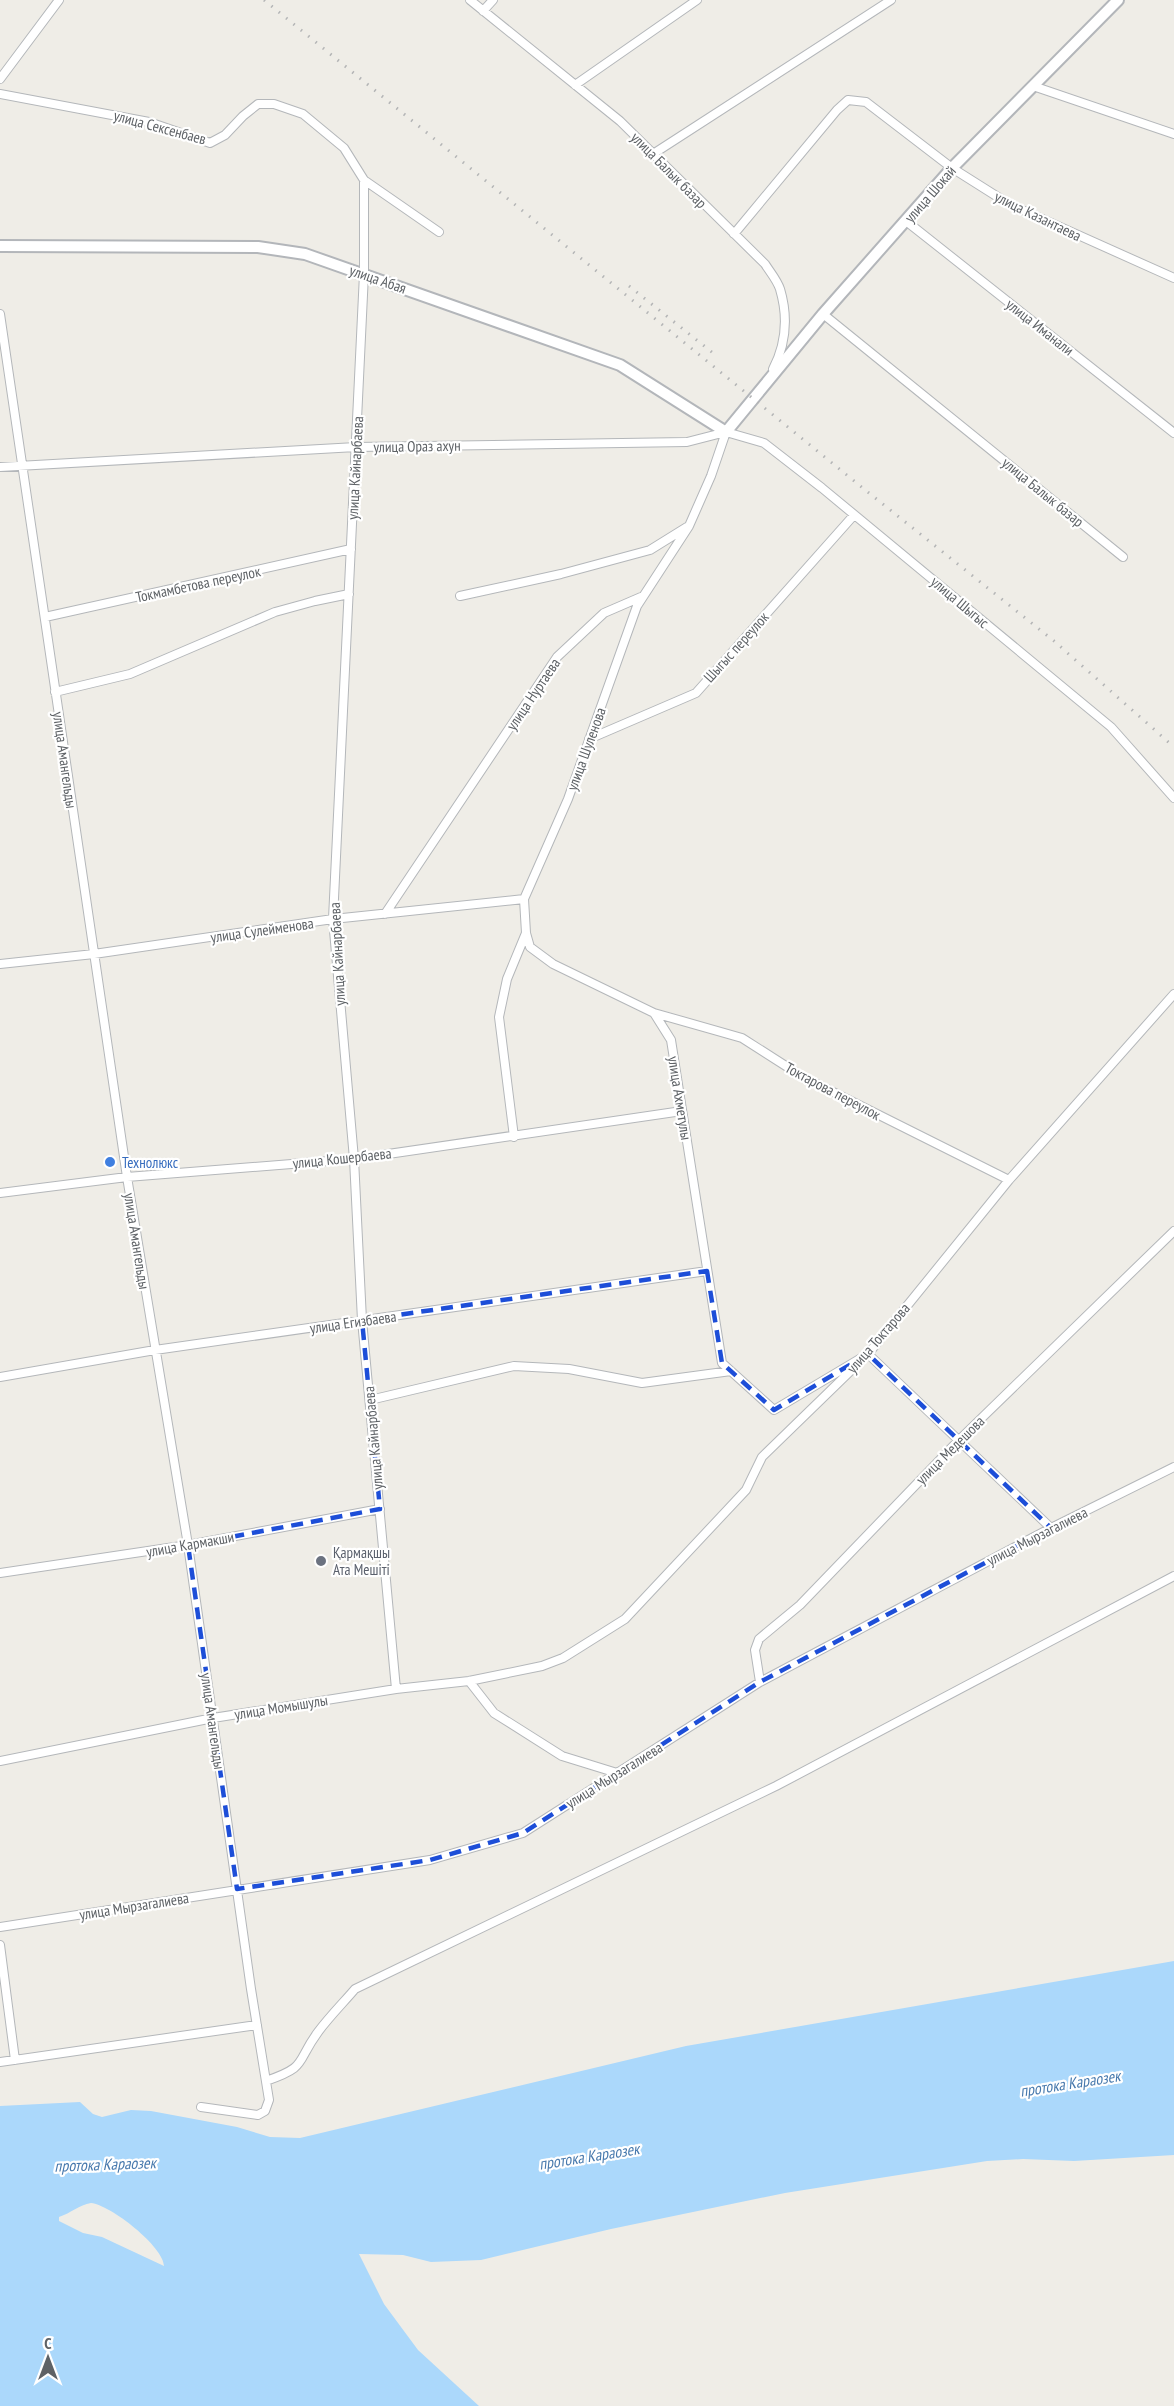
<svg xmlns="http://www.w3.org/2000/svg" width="1174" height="2406" font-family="'PT Sans Narrow',sans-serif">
<rect width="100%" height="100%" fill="#efede7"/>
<!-- water -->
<path fill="#abd8fb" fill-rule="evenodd" d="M1174 1961V2155L1074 2161 1023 2159 987 2161 785 2193 611 2229 481 2260 431 2262 403 2255 359 2254 384 2304 418 2350 479 2406H0V2106L80 2102 93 2114 102 2117 131 2110 151 2111 237 2127 270 2137 300 2138 686 2046ZM91 2203C111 2205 164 2247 164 2266L102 2237 83 2233 59 2221V2217C71 2213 79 2205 91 2203Z"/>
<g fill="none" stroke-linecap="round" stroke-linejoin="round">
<defs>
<path id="street" d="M470 0 620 121 765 264C770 272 777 280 780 289 788 316 786 344 773 369
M483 11 493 0
M0 79 59 0
M575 85 697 0
M1033 86 1174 134
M0 94 149 122 210 143 225 135 243 116 258 104H274L303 114 344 148 364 180 439 232
M653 154 891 0
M364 180V274L333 919 354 1159 362 1320 396 1689
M906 221 1174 433
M734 234 837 110 848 100 866 102 952 168 1009 204 1174 278
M0 314 127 1177 188 1545 251 1989 269 2100 265 2111 258 2115 201 2107
M823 314 1123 557
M726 432 711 476 689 526 637 606 568 799 524 899 526 933 530 947 553 964 654 1013 671 1040 722 1363 774 1410 868 1354 1051 1528
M726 432 764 443 822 488 1111 727 1174 798
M0 467 356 447 687 442 726 432
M460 596 561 574 650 550 687 527
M45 617 351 549
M55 692 130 674 275 612 315 601 349 594
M589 739 696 693 854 515
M385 914 557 657 604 613 641 597
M0 964 94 954 333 919 524 899
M654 1013 742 1038 803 1077 1009 1180
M514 1137 499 1017 507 979 526 933
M0 1193 127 1177 354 1159 682 1111
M0 1377 155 1350 707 1271
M370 1400 514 1366 569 1369 642 1383 731 1371
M0 1573 188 1545 380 1509
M469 1681 494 1713 562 1756 617 1773
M760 1682 755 1650 759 1639 800 1605 958 1441 1174 1231
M0 1761 213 1718 396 1689 469 1681 542 1666 563 1658 625 1619 746 1490 762 1457 868 1354 1009 1180 1174 994
M0 1927 430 1860 523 1833 760 1682 1051 1528 1174 1467
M0 1945 15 2060
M0 2062 257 2025
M266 2081C309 2066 295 2063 318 2032 329 2017 343 2003 355 1989L776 1786 1174 1576"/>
<path id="secondary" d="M0 246 258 247 305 254 620 365 726 432 823 314 952 168 1118 0"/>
</defs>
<!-- street casing -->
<use href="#street" stroke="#b4b7ba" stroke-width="10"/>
<!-- secondary casing -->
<use href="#secondary" stroke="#b3b6ba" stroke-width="14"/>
<!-- street -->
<use href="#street" stroke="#fff" stroke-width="8"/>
<!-- secondary -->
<use href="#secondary" stroke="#fff" stroke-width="10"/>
<!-- rail -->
<path stroke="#b4b5b6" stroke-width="3" stroke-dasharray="1.5 8" stroke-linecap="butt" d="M264 0 864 489 1054 641 1174 747
M629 286 713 353"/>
</g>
<!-- marked area -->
<path fill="none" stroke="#1d4ed8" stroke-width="4.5" stroke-dasharray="12 8" stroke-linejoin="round" d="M707 1271 722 1363 774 1410 868 1354 1051 1528 760 1682 523 1833 430 1860 237 1889 188 1545 380 1509 362 1320Z"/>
<!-- markers -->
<circle fill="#3f7fe0" stroke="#fff" stroke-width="2" cx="110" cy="1162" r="6"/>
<circle fill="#6b7280" stroke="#fff" stroke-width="2" cx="321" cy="1561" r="6"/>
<g text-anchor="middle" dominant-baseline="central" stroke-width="4.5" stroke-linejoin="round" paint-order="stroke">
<!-- street labels -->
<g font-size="15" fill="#5e6266" stroke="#fff">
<text transform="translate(160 127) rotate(15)">улица Сексенбаев</text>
<text transform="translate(669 170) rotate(45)">улица Балык базар</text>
<text transform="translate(930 194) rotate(-49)">улица Шокай</text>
<text transform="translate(1038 216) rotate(26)">улица Казантаева</text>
<text transform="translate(378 279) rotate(19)">улица Абая</text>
<text transform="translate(1040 327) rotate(38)">улица Иманали</text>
<text transform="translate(417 446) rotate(-1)">улица Ораз ахун</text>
<text transform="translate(355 468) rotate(-87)">улица Кайнарбаева</text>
<text transform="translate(1043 492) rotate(39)">улица Балык базар</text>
<text transform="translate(198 584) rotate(-12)">Токмамбетова переулок</text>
<text transform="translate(960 602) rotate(40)">улица Шыгыс</text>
<text transform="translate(736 647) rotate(-48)">Шыгыс переулок</text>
<text transform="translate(533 694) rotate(-56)">улица Нуртаева</text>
<text transform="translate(586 749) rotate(-70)">улица Шуленова</text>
<text transform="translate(65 760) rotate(82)">улица Амангельды</text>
<text transform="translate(262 930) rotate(-8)">улица Сулейменова</text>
<text transform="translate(337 954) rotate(-93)">улица Кайнарбаева</text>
<text transform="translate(833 1091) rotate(28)">Токтарова переулок</text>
<text transform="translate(680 1098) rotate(81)">улица Ахметулы</text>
<text transform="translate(342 1158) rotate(-6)">улица Кошербаева</text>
<text transform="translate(137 1241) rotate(81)">улица Амангельды</text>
<text transform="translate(353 1322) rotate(-8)">улица Егизбаева</text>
<text transform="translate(878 1338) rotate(-49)">улица Токтарова</text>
<text transform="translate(373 1438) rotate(-95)">улица Кайнарбаева</text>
<text transform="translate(950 1450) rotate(-45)">улица Медешова</text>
<text transform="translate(1037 1536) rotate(-27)">улица Мырзагалиева</text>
<text transform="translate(190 1544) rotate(-10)">улица Кармакши</text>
<text transform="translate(281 1707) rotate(-9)">улица Момышулы</text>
<text transform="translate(213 1721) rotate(82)">улица Амангельды</text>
<text transform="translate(614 1775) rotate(-32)">улица Мырзагалиева</text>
<text transform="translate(134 1906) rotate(-9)">улица Мырзагалиева</text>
</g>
<!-- shop labels -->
<g font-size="15" fill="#366cbe" stroke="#fff" text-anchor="start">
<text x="122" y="1162">Технолюкс</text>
</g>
<!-- worship labels -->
<g font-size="15" fill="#5b616d" stroke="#fff" text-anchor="start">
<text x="333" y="1552">Қармақшы<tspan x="333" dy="17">Ата Мешіті</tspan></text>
</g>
<!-- water labels -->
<g font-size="16" font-style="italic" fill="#4779ad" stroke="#fff">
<text transform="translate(1070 2083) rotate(-9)">протока Караозек</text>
<text transform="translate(589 2156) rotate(-9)">протока Караозек</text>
<text transform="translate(105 2164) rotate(-2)">протока Караозек</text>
</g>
</g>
<!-- north arrow -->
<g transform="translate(48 2358)" stroke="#ffffff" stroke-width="4.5" paint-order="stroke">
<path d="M0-4.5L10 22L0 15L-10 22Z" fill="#5e6266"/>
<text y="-9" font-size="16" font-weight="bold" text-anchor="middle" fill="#5e6266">С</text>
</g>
</svg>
